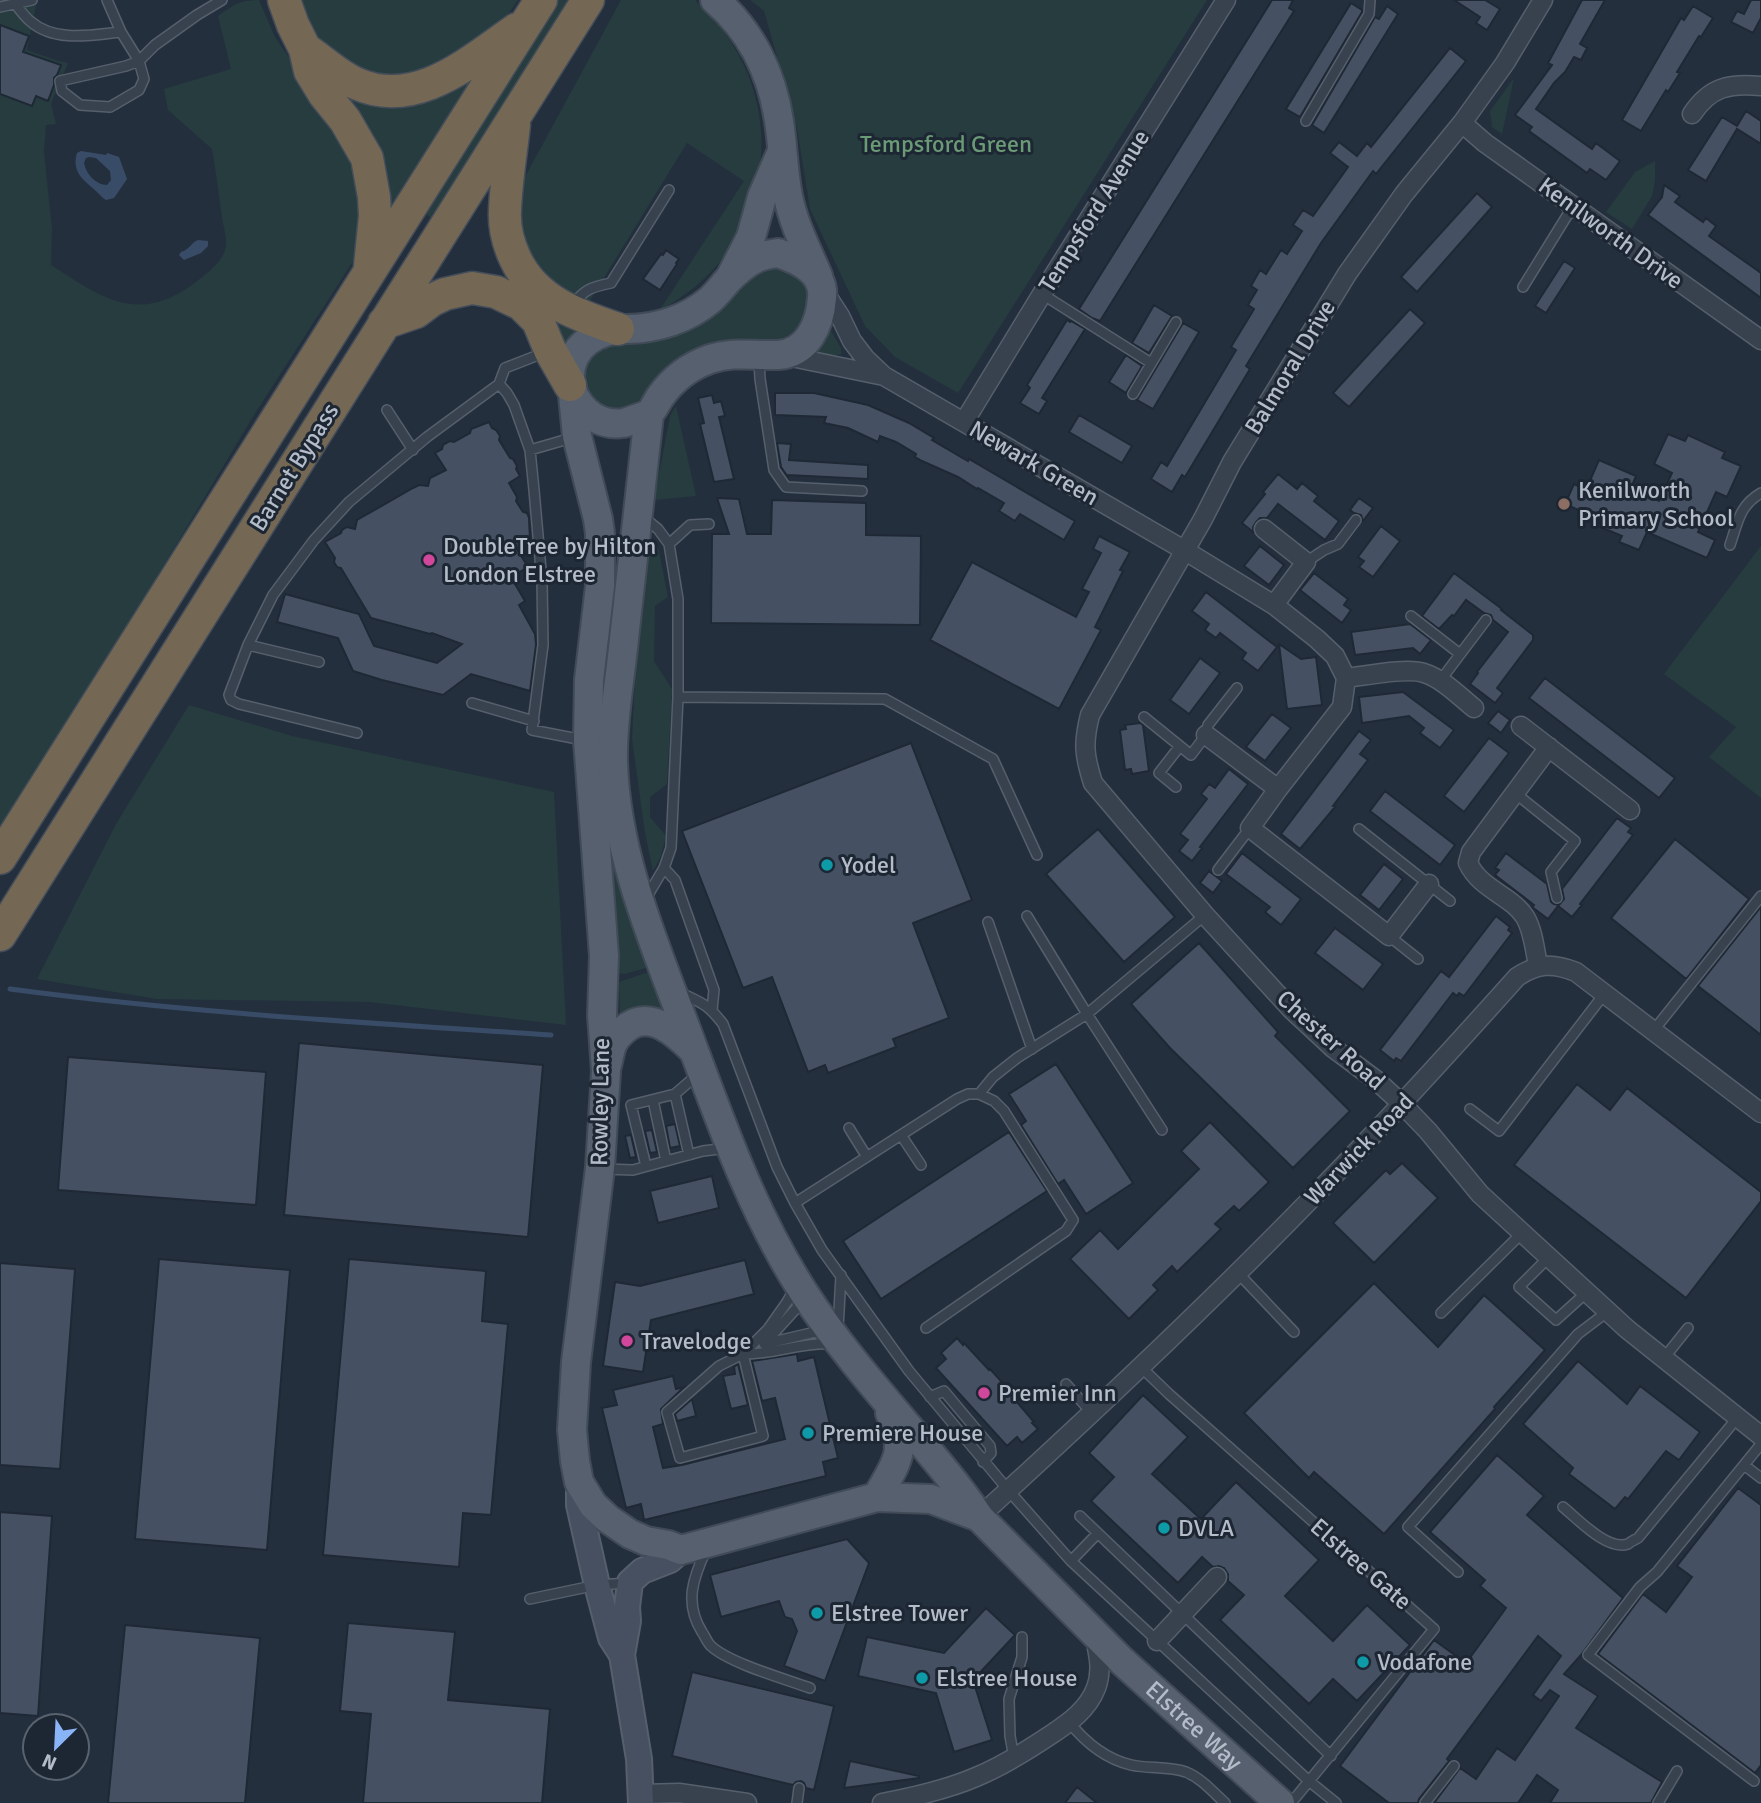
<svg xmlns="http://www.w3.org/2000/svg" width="1761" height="1803" font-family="Signika,sans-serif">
<rect width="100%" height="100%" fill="#242f3e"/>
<!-- green -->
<path fill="#263c3f" d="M0 0H37L27 50 59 61 68 63 51 104 56 124 46 125 44 152 52 229 51 265C106 301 142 326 201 278 211 270 225 259 226 245 227 236 223 226 222 218 219 195 216 172 212 149L168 110 164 89 231 69 218 16C233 5 240 0 259 0L275 37 344 138 365 173 359 252 254 415 58 742 0 836Z
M294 0H518L504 20 460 59 390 84 327 55Z
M558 0H568L432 218 424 213Z
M621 0H695C744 44 770 107 759 173 758 185 752 197 747 209 741 226 735 242 724 257 706 280 684 297 659 311L744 181 687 143 586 307 546 284 518 233 521 189 526 175Z
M750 0H1207L958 393 895 357 865 326 810 209 797 128 764 11Z
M486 58 405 189 383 216 335 80 347 87Z
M1514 78 1502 134 1492 127 1490 111Z
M1655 161V181L1652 196 1632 229 1606 212 1635 172Z
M779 264C787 270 801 276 806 284 818 304 805 326 789 337L652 386 640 400 626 408 612 411 600 408 584 389 583 367 595 349 724 305 736 292 753 270Z
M563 318 583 327 564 349 555 331Z
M831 331 841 348V354L835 356 816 354 815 352Z
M676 406 696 496 654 500 670 416Z
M650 546H658L668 597 655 606 654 661 672 689 667 784 650 797V817L666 836 661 856 653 871 645 833 632 739 636 656Z
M1761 546V798L1709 757 1736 727 1664 674Z
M189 705 292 736 554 792 566 1025 369 1002 157 999 37 979 116 824Z
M607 735 656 965 625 974 613 973Z
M657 969 675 1016 620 1019 619 982Z"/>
<!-- water -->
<path fill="#394c67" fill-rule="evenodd" d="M81 151 106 155 107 153 119 157 127 179 114 198 106 200 103 198C90 183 70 176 77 153ZM89 157 96 158 110 171 111 180 107 185C96 185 86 174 84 163L86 158Z
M198 240 208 241V246L201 253 184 260 179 255 181 252C189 250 191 243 198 240Z"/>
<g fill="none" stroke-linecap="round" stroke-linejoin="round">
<!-- stream -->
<path stroke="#394c67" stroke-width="5" d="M10 989C190 1013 371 1023 551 1035"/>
</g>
<!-- building -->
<path fill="#455162" stroke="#1f2835" stroke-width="2" d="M1272 0H1293L1289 8 1294 11 1100 321 1092 318 1079 309Z
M1454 0H1485L1500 9 1487 30 1476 23 1480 17Z
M1582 0H1605L1580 44 1587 48 1581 60 1574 57 1565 72 1554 83 1536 109 1592 149 1596 143 1620 161 1606 180 1590 169 1587 173 1529 131 1532 127 1515 115 1552 65 1548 63Z
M1751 0H1761V18L1753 33 1731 22 1737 11 1744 14Z
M1351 3 1362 10V12L1300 117 1286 109Z
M1387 6 1398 14 1324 133 1312 125 1375 17 1379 19Z
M1693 6 1713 18 1701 37 1699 36 1677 72 1680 73 1668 92 1666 90 1641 131 1622 120 1681 18 1684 20Z
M0 25 29 36 23 52 61 65 57 75 54 78V85L48 101 36 96 32 106 0 94Z
M1450 48 1466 61 1376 174 1373 171 1321 243 1246 366 1250 369 1185 477 1182 475 1172 492 1151 479 1161 462 1167 466 1236 350 1231 347 1254 309 1248 305 1257 290 1251 286 1260 270 1266 274 1281 250 1287 254 1302 231 1293 225 1303 210 1313 216 1348 167 1330 153 1339 142 1357 156 1367 143 1371 147Z
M1746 111 1761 121V144L1737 129 1706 181 1688 170 1722 117 1737 126Z
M1664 185 1680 196 1675 202 1703 222 1706 218 1716 226 1709 236 1761 273V298L1648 215 1662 197Z
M1477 193 1492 207 1417 292 1401 277Z
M666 250 679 259 676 263 677 264 660 290 643 279 661 254 663 255Z
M1564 261 1575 268 1546 313 1535 306Z
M1154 305 1172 316 1149 353 1132 343Z
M1410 309 1425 323 1349 407 1333 393Z
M1067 320 1070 322 1071 321 1085 329 1042 398 1047 401 1039 414 1020 403 1030 388 1027 385Z
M1183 323 1199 332 1153 409 1137 400Z
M1126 355 1142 366 1126 393 1109 382Z
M775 393H814L868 405 909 423 934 438 932 440 968 461 969 459 1075 521 1064 540 1020 514 1015 521 999 511 1004 503 978 488 977 489 958 477 922 461 915 457 916 454 896 442 880 436 878 442 848 428 824 423 826 417 775 415Z
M712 395 714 403 721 401 725 416 719 417 734 479 714 482 700 424 704 423 698 398Z
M1079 415 1132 446 1122 463 1069 432Z
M489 422 492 428 496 430 500 436 499 440 510 458 513 459 517 466 516 469 520 476 509 483 517 497 516 501 523 512 527 513 529 518 530 541 517 549 528 567 511 577 525 601 519 605 535 634 536 645 530 691 471 674 443 695 382 680 353 671 338 638 277 622 285 594 359 614 374 646 437 663 462 644 432 633 430 634 371 618 341 568 337 567 334 562 335 558 325 542 341 533 342 530 347 527 355 529 357 520 413 488 419 485 428 486 430 478 446 470 435 453 442 449 443 445 450 441 454 442 470 433 471 429Z
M1668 434 1685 441 1688 435 1725 452 1722 458 1741 466 1727 497 1716 492 1698 532 1715 540 1707 558 1647 532 1639 550 1619 542 1622 536 1598 526 1601 520 1565 504 1574 484 1586 490 1599 460 1636 476 1631 488 1659 501 1672 473 1654 464Z
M777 443 791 444 789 460 868 465V479L788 475V477L781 467Z
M1278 474 1297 489 1302 483 1318 496 1314 501 1339 521 1325 540 1278 504 1267 518H1260L1256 522 1253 527V532L1242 523 1265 494 1263 492Z
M717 498 739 499 747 534H771L772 500 866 503V535L921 536 920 625 711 623 712 534H729Z
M1359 498 1373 508 1363 521 1361 515 1354 513 1350 510Z
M1381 526 1400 541 1373 577 1359 567 1364 561 1358 557Z
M1099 536 1130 552 1120 570 1123 571 1095 627 1101 630 1059 709 930 640 972 562 1076 617 1089 592 1082 589 1101 553 1093 549Z
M1260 546 1284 565 1269 585 1244 566Z
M1314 573 1348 599 1344 605 1351 610 1342 623 1300 590Z
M1454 573 1502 609 1501 610 1533 635V640L1497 688 1503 693 1495 703 1470 684 1478 673 1477 672 1508 632 1493 620 1491 615 1484 613 1466 600 1454 616 1452 615 1439 629 1422 616Z
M1206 592 1277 647 1258 671 1242 659 1246 653 1220 633 1216 638 1205 630 1209 624 1192 611Z
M1410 624 1431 640 1420 654 1413 648 1355 655 1351 632Z
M1279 644 1301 659 1316 657 1322 705 1287 709Z
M1200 658 1220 673 1189 714 1170 700Z
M1545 678 1675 778 1659 798 1529 698Z
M1403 692 1454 730 1440 748 1420 733 1424 728 1409 716 1362 723 1359 697Z
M1498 711 1510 720 1501 733 1488 723Z
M1272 714 1291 728 1265 761 1246 747Z
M1140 723 1143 725 1149 771 1132 774 1131 769 1125 770 1120 730 1126 729 1125 725Z
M1359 731 1371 740 1360 754 1368 760 1333 806 1335 807 1300 849 1281 834Z
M1489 738 1509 753 1464 812 1444 796Z
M911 743 972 900 913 923 949 1018 893 1039 896 1047 828 1073 825 1065 808 1072 772 977 743 988 682 831Z
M1229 769 1248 784 1200 847 1202 848 1192 861 1179 851 1188 840 1180 834 1207 799 1201 794 1209 784 1215 788Z
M1385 791 1455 845 1440 865 1370 811Z
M1617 818 1631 828 1628 832 1633 835 1580 904 1582 905 1572 917 1558 906 1548 919 1532 907 1534 905 1495 875 1499 870 1495 868 1506 853 1547 884 1551 902 1554 904 1559 905 1564 899 1562 889Z
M1098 829 1175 917 1124 962 1046 874Z
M1675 839 1749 899 1687 978H1685L1611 918Z
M1242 853 1301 899 1281 925 1265 912 1270 907 1226 874Z
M1384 864 1403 879 1379 910 1360 895Z
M1209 871 1222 881 1213 893 1200 883Z
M1760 908 1761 909V1035L1698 986Z
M1496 916 1510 927 1508 930 1512 933 1464 996 1459 993 1457 996 1453 993 1401 1061 1396 1058 1394 1061 1380 1050 1441 971 1449 977Z
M1335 928 1383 964 1363 990 1315 953Z
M1199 943 1278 1032 1275 1036 1350 1111 1293 1168 1170 1048 1131 1004Z
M299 1043 543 1065 528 1237 284 1215Z
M68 1057 266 1072 256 1205 58 1190Z
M1056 1064 1133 1183 1086 1214 1064 1180 1058 1184 1021 1125 1026 1121 1009 1094Z
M1577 1084 1610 1110 1627 1088 1761 1192V1201L1686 1298 1514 1165Z
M1210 1122 1269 1182 1239 1211 1234 1206 1215 1224 1221 1229 1177 1272 1172 1266 1153 1285 1158 1290 1129 1319 1070 1259 1100 1230 1118 1249 1199 1169 1181 1151Z
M675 1124 680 1146 670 1148 666 1126Z
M652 1130 657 1152 650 1153 645 1131Z
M1009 1132 1047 1191 881 1299 843 1241Z
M631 1135 636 1157 630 1158 625 1136Z
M1402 1163 1438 1198 1374 1263 1333 1223 1386 1170 1390 1174Z
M712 1176 719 1208 658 1223 650 1191Z
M159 1259 290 1270 267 1550 135 1539Z
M349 1259 486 1271 482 1321 508 1324 491 1515 463 1513 459 1567 323 1555Z
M745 1260 754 1294 651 1320 643 1372 603 1366 615 1282 640 1286Z
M0 1263 75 1269 60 1469 0 1465Z
M1374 1283 1438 1347 1484 1295 1545 1350 1494 1407 1495 1409 1384 1534 1314 1472 1309 1478 1244 1413Z
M957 1338 963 1345 964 1343 989 1370 990 1369 1011 1392 1010 1394 1034 1422 1032 1423 1038 1429 1022 1443 1017 1437 1007 1446 936 1368 946 1359 941 1353Z
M797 1354 798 1361 814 1357 838 1458 823 1462 826 1476 644 1520 641 1504 626 1508 602 1408 617 1405 613 1390 673 1376 676 1389 684 1387 661 1409 663 1424 653 1427 663 1468 682 1465 785 1439 775 1398 762 1401 752 1361Z
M1578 1361 1627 1404 1640 1386 1700 1432 1679 1460 1666 1451 1628 1499 1625 1497 1615 1509 1569 1474 1573 1468 1523 1424Z
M738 1364 748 1405 731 1409 723 1376 735 1374 734 1367Z
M1143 1395 1188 1437 1152 1474 1201 1519 1236 1482 1319 1560 1285 1596 1333 1641 1367 1605 1410 1645 1357 1701 1333 1679 1309 1704 1220 1620 1244 1595 1228 1581V1574L1224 1568 1219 1566 1213 1567 1202 1557 1178 1583 1091 1501 1114 1477 1089 1453Z
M692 1399 696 1416 677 1421 675 1414Z
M1497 1455 1544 1496 1527 1515 1623 1598 1581 1655 1564 1674 1598 1696 1576 1728 1662 1782 1651 1803H1550L1558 1790 1537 1775 1518 1803H1434L1460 1768 1476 1779 1497 1748 1515 1760 1559 1696 1550 1690 1541 1701 1533 1695 1561 1656 1538 1636 1447 1759 1449 1761 1419 1799 1418 1803H1389L1340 1766 1434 1640 1466 1663 1506 1608 1480 1586 1485 1580 1430 1532Z
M1738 1488 1761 1505V1765L1755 1773 1598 1654 1643 1594 1666 1612 1692 1577 1677 1566Z
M0 1512 52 1516 38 1716 0 1713Z
M847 1539 869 1563 825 1681 784 1666 797 1631 792 1619 785 1617 779 1601 721 1617 710 1575Z
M986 1608 1015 1635 973 1680 992 1740 954 1752 936 1693 858 1676 867 1637 944 1653Z
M348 1623 455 1632 448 1700 550 1709 542 1803H363L371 1714 340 1711Z
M125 1625 260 1638 245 1803H108Z
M692 1672 834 1706 814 1790 806 1788 804 1783 801 1781 796 1782 793 1785 672 1756Z
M850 1761 919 1776V1778L844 1788Z
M1077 1787 1097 1803H1065Z"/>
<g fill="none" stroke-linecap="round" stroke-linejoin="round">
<defs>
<path id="lane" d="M107 0 121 32 139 61 144 79 139 90 110 107 80 105 62 91 60 81 126 66 139 61 155 45 197 15 222 0
M16 5C20 10 25 17 30 21 55 43 92 35 121 32
M0 7 32 0
M1306 121 1369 14 1370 0
M1523 287 1573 206
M1042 294 1151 363
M573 305C584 289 592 287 611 283L669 190
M759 359 760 379 774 470 786 487 862 491
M499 384 507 393 514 405 530 450 534 490 542 581 543 645 532 730 583 740
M1133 394 1176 322
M387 410 413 450
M530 450 575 437
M642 516 658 529 669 544 678 599V697L671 848 664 868 645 900
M669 544 690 525 709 524
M1730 545C1738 522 1739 506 1761 493
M1306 562 1324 550 1338 544 1356 520
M1411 616 1460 654
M248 645 319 662
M1440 681 1486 620
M678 697 885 699 993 759 1037 855
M472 703 534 721
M1144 717 1191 755 1206 735 1208 725 1237 688
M357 733 239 704 231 700 229 695 248 645 273 595 314 540 349 502 427 437 499 384 505 368 546 352
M1176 787 1159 773 1180 746
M1515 793 1575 841 1551 872 1557 898
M1359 829 1450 901
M664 868 675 880 714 990 712 1010
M1218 870 1250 828
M1027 916 1087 1014 1205 915
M988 922 1032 1049
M1389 936 1418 959
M679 992C701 1003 707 1003 723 1024L777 1167 795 1203 822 1250 909 1371 1009 1491 1071 1561 1309 1781 1336 1803
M1654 1030 1761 896
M675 1094 689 1155
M653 1100 666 1161
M1470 1109 1499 1131 1605 993
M849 1128 867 1157
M901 1135 921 1165
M646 1166 631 1105 675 1094 697 1075
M605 1169 633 1170 703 1151 728 1148
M795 1203 957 1099 968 1094H979L993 1077 1017 1058 1087 1014 1162 1130
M1548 1258 1519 1287 1556 1320 1587 1292
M1238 1273 1294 1332
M1441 1313 1521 1234
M926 1328 1066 1231 1073 1220 1004 1111 994 1101 979 1094
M838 1329 841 1275
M764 1344 824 1330
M764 1344 803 1301
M743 1354 763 1436 680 1458 667 1412 719 1366 743 1354 768 1329 787 1302 795 1288
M743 1354C773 1355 801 1342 831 1344
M1664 1358 1688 1328
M1141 1367 1169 1394 1434 1629 1291 1803
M1066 1384 1092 1413
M930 1397 944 1391 990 1446 991 1453 983 1462
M1744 1465 1761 1478
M1563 1507C1578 1519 1607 1551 1628 1544 1629 1543 1636 1539 1638 1538L1738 1417
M1080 1516 1331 1756
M706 1550C693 1578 684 1603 702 1632 705 1636 707 1642 711 1646 729 1663 785 1679 810 1688
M1071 1561 1098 1533
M1458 1572 1408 1527 1578 1334 1607 1312
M530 1599 597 1585 629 1583
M1069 1722C1085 1742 1106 1759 1131 1765 1149 1769 1168 1766 1186 1772 1201 1778 1213 1792 1225 1803
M1014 1758 1010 1736 1009 1699 1022 1657V1637
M1754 1781 1588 1655 1640 1587 1657 1572 1761 1444
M797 1803 799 1788
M1425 1803 1454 1766
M1658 1803 1677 1771"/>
<path id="street" d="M1543 0 1505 63 1462 123 1404 194 1347 274 1232 462 1203 519 1090 715C1083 743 1084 755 1093 783L1205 915 1291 1009 1333 1048 1376 1080 1402 1104 1428 1131 1480 1194 1627 1329 1761 1436
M1692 114C1710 87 1729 83 1761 86
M1462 123 1485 143 1761 340
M823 290 840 316 852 341 865 358 884 376 1184 550 1274 605 1317 639 1335 656 1346 678 1342 707 1278 789 1250 828 1389 936 1429 884
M782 355 884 376
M964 422 1042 294 1226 0
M1264 529 1306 562 1274 605
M1346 678C1365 676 1407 667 1424 673 1443 679 1459 696 1474 708
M1521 726 1630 810
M1206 735 1278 789
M1538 966C1535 950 1533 930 1525 917 1511 895 1481 890 1468 863L1471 852 1549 747
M979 1517C1091 1415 1202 1311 1308 1202 1380 1129 1449 1053 1517 977 1538 963 1553 963 1576 972L1761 1113
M1157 1641 1217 1577
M641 1794 679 1793 747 1803
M882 1803C914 1797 946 1790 976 1777 1003 1766 1028 1750 1052 1734 1070 1722 1088 1709 1096 1688 1103 1670 1098 1652 1094 1634"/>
<path id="secondary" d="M579 1482V1505L597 1585 611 1638 622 1655 639 1759 641 1803
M622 1655 628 1621 627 1607 630 1582 642 1571 670 1560 681 1550"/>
<g id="primary">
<path d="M715 0C751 31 772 74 779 121 783 145 783 171 788 196 793 223 807 250 818 276"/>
<path d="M778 253C799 260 825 272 822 298 820 324 808 353 778 355 754 356 734 351 710 359 690 366 672 380 660 397 656 403 653 411 648 414 645 416 641 417 638 418 633 420 628 422 623 423 595 427 571 404 570 377 570 345 598 329 627 329 657 329 687 319 710 300 717 294 722 287 728 280 735 273 748 262 757 258 763 255 772 254 778 253Z"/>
<path d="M732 274 751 237 762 197 782 151"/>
<path d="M573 395 577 436 598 519 600 533V586L589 680 588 740 604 956 602 1015 606 1071 600 1168 576 1362 572 1430 575 1461 579 1482 593 1505 608 1519 630 1534 646 1541 668 1545 681 1550 877 1497 931 1499 979 1517"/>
<path id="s1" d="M649 414C641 492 631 570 623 648 619 686 612 724 613 762 616 856 654 943 686 1029 720 1120 751 1211 804 1293 837 1344 877 1390 916 1436 938 1463 961 1488 979 1517L1122 1661 1280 1803"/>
<path d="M607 1065C609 1058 610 1049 613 1043 617 1035 622 1031 629 1026 652 1011 677 1034 693 1050"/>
<path d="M877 1497C895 1464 909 1452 890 1413"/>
</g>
<path id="highway" d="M284 0 293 25 305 49 310 71 324 94 345 120 367 158 374 197 375 216 370 266
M305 49C322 60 337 75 355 83 416 111 470 61 517 29
M514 125C511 153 506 182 505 210 504 226 508 243 515 258 534 300 576 315 618 329
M384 323 416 312 432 300 445 294 472 288 496 292 521 304 538 321 550 350 570 385
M0 858 541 0
M0 935 588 0"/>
</defs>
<!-- lane casing -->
<use href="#lane" stroke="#565f6c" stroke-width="12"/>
<!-- street casing -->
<use href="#street" stroke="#565f6c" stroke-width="21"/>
<!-- secondary casing -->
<use href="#secondary" stroke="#565f6c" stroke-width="28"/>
<!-- primary casing -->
<use href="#primary" stroke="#414a57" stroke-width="32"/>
<!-- highway casing -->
<use href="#highway" stroke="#434c59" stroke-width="35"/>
<!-- lane -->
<use href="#lane" stroke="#38414e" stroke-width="9"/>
<!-- street -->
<use href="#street" stroke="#38414e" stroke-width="18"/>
<!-- secondary -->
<use href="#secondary" stroke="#465061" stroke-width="24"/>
<!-- primary -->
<use href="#primary" stroke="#56606e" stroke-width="28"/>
<!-- highway -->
<use href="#highway" stroke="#746855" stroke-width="32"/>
</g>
<!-- markers -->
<circle fill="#8d6e63" stroke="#1d2633" stroke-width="2.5" cx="1564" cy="504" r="7"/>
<g fill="#d1479c" stroke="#1d2633" stroke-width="2.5">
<circle cx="429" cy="560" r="7"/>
<circle cx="627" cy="1341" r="7"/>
<circle cx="984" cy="1393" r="7"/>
</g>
<g fill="#0f9aa8" stroke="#1d2633" stroke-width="2.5">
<circle cx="827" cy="865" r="7"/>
<circle cx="808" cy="1433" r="7"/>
<circle cx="1164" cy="1528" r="7"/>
<circle cx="817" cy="1613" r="7"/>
<circle cx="1363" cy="1662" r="7"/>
<circle cx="922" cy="1678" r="7"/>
</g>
<g text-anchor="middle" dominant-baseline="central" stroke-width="6" stroke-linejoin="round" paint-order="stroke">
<!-- park labels -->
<g font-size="24" fill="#6b9a76" stroke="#1d2633">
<text x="946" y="144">Tempsford Green</text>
</g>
<!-- street labels -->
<g font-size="24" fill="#b4bcc9" stroke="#1d2633">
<text transform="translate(1094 211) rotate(-58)">Tempsford Avenue</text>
<text transform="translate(1611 233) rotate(36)">Kenilworth Drive</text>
<text transform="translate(1290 367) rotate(-59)">Balmoral Drive</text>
<text transform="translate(1034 463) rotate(30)">Newark Green</text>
<text transform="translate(294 467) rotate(-58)">Barnet Bypass</text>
<text transform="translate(1331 1040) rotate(42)">Chester Road</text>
<text transform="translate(600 1102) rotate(-89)">Rowley Lane</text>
<text transform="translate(1359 1149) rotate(-46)">Warwick Road</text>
<text transform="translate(1361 1564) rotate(41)">Elstree Gate</text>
<text stroke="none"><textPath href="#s1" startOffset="1502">Elstree Way</textPath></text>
</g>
<!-- poi labels -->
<g font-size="24" fill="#b4bcc9" stroke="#1d2633" text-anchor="start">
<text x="1578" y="490">Kenilworth<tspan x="1578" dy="28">Primary School</tspan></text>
<text x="443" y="546">DoubleTree by Hilton<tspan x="443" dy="28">London Elstree</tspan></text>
<text x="841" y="865">Yodel</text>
<text x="641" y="1341">Travelodge</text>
<text x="998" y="1393">Premier Inn</text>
<text x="822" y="1433">Premiere House</text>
<text x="1178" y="1528">DVLA</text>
<text x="831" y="1613">Elstree Tower</text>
<text x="1377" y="1662">Vodafone</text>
<text x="936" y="1678">Elstree House</text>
</g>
</g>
<!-- north arrow -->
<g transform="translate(56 1747) rotate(204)"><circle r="33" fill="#1d2633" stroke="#59626f" stroke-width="2"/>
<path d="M0-5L12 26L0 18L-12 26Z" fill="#8ab4f8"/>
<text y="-10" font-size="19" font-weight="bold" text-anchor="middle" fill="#b4bcc9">N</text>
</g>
</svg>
